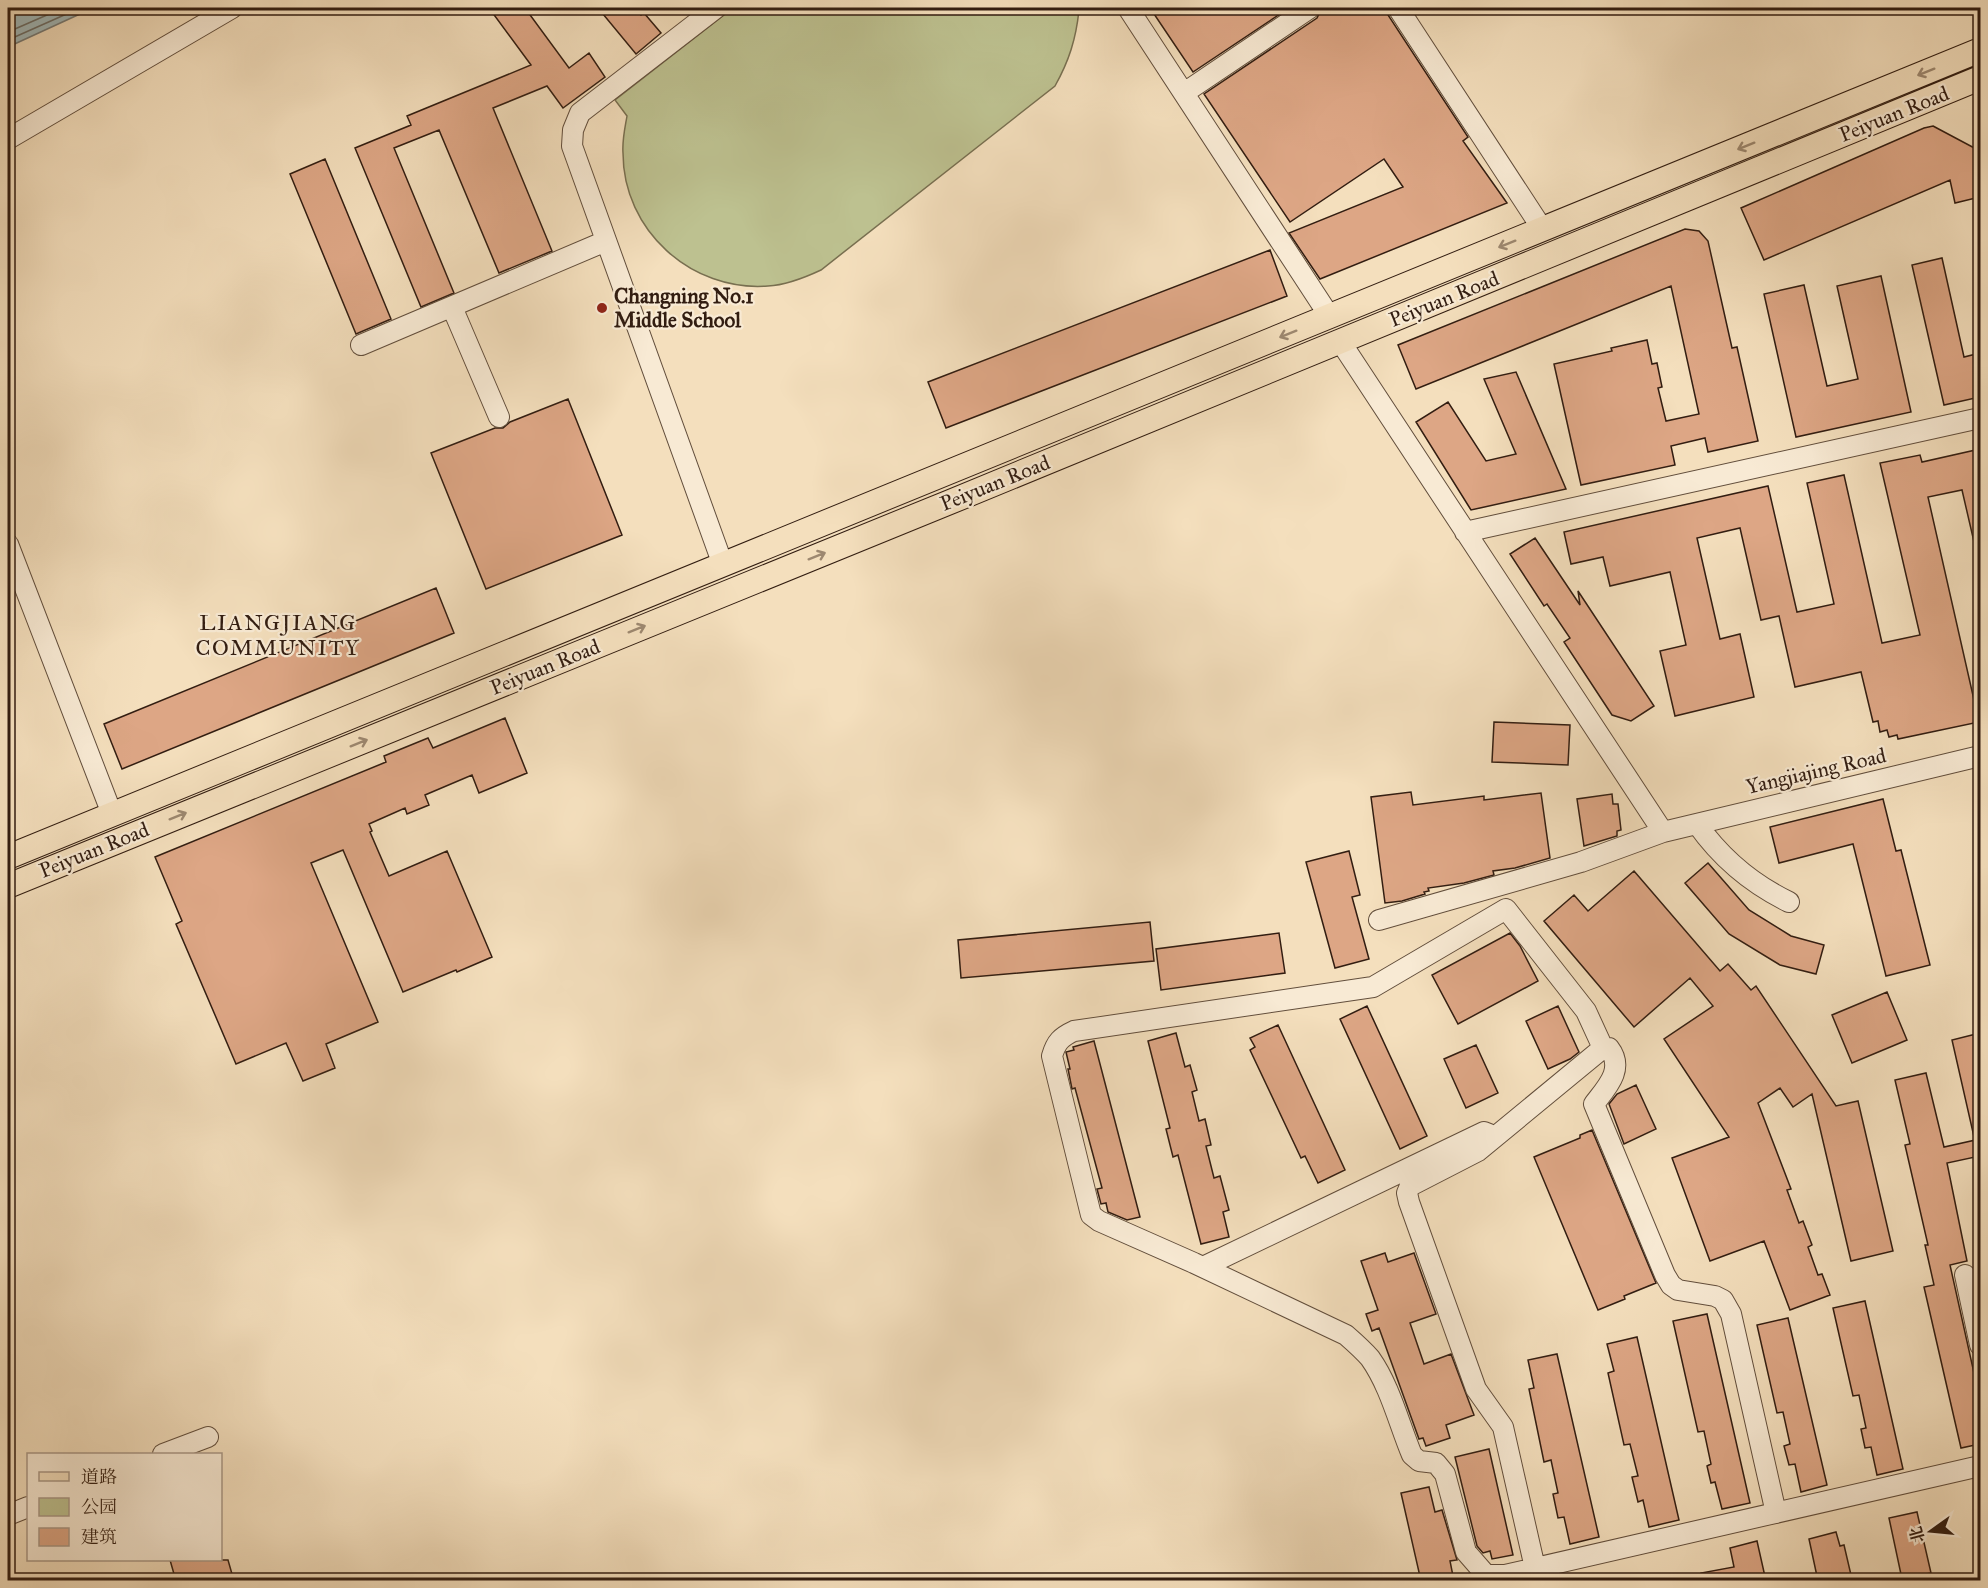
<svg xmlns="http://www.w3.org/2000/svg" width="1988" height="1588" font-family="'IM FELL Great Primer','Noto Serif SC',serif">
<rect width="100%" height="100%" fill="#f4dfbd"/>
<filter id="stains"><feTurbulence type="fractalNoise" baseFrequency=".00333" numOctaves="4"/><feColorMatrix values="0 0 0 0 .2 0 0 0 0 .09 0 0 0 0 .02 0 0 0 .5 -.17"/></filter>
<radialGradient id="worn" r=".72"><stop offset=".6" stop-color="#630" stop-opacity="0"/><stop offset="1" stop-color="#630" stop-opacity=".3"/></radialGradient>
<!-- green -->
<path fill="#bdc190" stroke="#786f50" stroke-width="1.5" d="M733 8H1078L1079 10C1076 39 1069 61 1055 86L821 270C804 278 787 285 768 286 691 292 623 230 623 153 622 140 625 128 627 116L615 100Z"/>
<!-- water -->
<path fill="#a1babc" stroke="#757b78" stroke-width="1.5" d="M8 8H93L8 47Z"/>
<g fill="none" stroke-linecap="round" stroke-linejoin="round">
<!-- shore -->
<path stroke="#6a6c66" stroke-width="1.5" d="M8 32 63 8
M8 40 80 8"/>
</g>
<!-- building -->
<path fill="#dda685" stroke="#321d11" stroke-width="1.5" d="M489 8H525L569 68 589 53 605 77 563 108 547 86 493 108 552 251 499 273 439 130 394 148 454 293 421 307 355 148 411 125 407 116 531 65Z
M598 8H635L641 15 644 13 661 33 636 54Z
M1150 8H1289L1193 72Z
M1322 8H1386L1388 15 1468 137 1463 141 1507 203 1320 279 1289 233 1403 187 1384 159 1290 222 1204 94 1317 18Z
M1933 126 1980 151V197L1955 203 1950 180 1764 260 1741 208 1924 128Z
M325 159 391 319 356 334 290 174Z
M1685 229 1699 231 1708 241 1732 348 1737 347 1758 441 1708 452 1705 438 1671 446 1675 465 1581 485 1554 364 1612 351 1611 348 1647 340 1652 364 1657 363 1662 387 1658 388 1666 421 1699 414 1671 286 1416 389 1398 345Z
M1270 250 1287 296 946 428 928 382Z
M1942 258 1964 357 1980 353V397L1944 405 1912 265Z
M1881 276 1911 412 1796 437 1764 294 1804 285 1827 386 1858 379 1837 286Z
M1516 372 1566 489 1471 510 1416 422 1448 402 1486 461 1516 454 1484 379Z
M568 399 622 535 486 589 431 453 495 428H503L510 422Z
M1980 449V541L1974 542 1962 490 1928 497 1979 722 1898 739 1897 735 1889 737 1887 730 1880 732 1878 721 1873 722 1861 672 1795 687 1779 616 1761 620 1740 528 1697 538 1720 639 1740 634 1754 697 1675 716 1660 651 1686 645 1670 572 1610 586 1603 557 1571 564 1564 532 1768 486 1797 612 1834 604 1807 483 1844 475 1882 643 1920 635 1880 463 1920 455 1922 462Z
M1535 538 1580 605 1578 591 1654 706 1631 721 1612 715 1564 642 1570 638 1547 604 1544 606 1510 554Z
M436 588 454 633 122 769 104 724Z
M505 718 527 773 479 793 472 775 425 795 429 805 407 814 405 808 369 824 372 831 370 832 389 876 447 851 492 957 457 972 456 970 403 992 343 850 311 863 378 1022 326 1044 335 1068 303 1081 286 1043 236 1064 176 924 182 921 155 857 386 762 384 756 428 738 433 748Z
M1494 722 1570 725 1568 765 1492 762Z
M1411 792 1413 805 1484 796V800L1541 793 1550 858 1515 868 1493 871 1494 875 1464 883 1428 888 1429 891 1424 892 1425 894 1402 901 1385 903 1371 797Z
M1612 794 1613 804H1618L1621 830 1617 831V836L1584 846 1577 799Z
M1883 799 1896 851 1901 850 1930 965 1886 976 1853 844 1779 863 1770 827Z
M1349 851 1360 895 1352 897 1369 959 1335 968 1306 862Z
M1708 863 1749 910 1791 936 1824 945 1816 974 1780 965 1729 934 1685 883Z
M1634 871 1720 971 1728 964 1751 990 1756 986 1836 1106 1858 1101 1893 1251 1851 1261 1812 1094 1793 1107 1780 1088 1758 1103 1791 1189 1787 1190 1799 1223 1803 1221 1812 1245 1808 1247 1818 1275 1822 1274 1830 1295 1790 1310 1764 1241 1710 1261 1672 1158 1729 1137 1664 1039 1713 1006 1690 978 1634 1027 1544 921 1574 895 1588 911Z
M1150 922 1154 961 961 978 958 940Z
M1279 933 1285 973 1161 990 1156 949Z
M1510 933 1520 946 1538 981 1458 1024 1432 975Z
M1887 992 1907 1040 1852 1063 1832 1015Z
M1367 1006 1427 1136 1400 1149 1340 1019Z
M1558 1006 1579 1052 1570 1059 1548 1069 1526 1021Z
M1278 1025 1345 1170 1318 1183 1305 1156 1301 1158 1250 1050 1255 1047 1250 1038Z
M1176 1033 1185 1067 1190 1065 1197 1090 1192 1092 1199 1121 1205 1119 1211 1145 1206 1146 1214 1178 1220 1176 1229 1210 1223 1212 1229 1237 1201 1244 1178 1155 1173 1157 1166 1129 1170 1128 1148 1041Z
M1980 1033V1136L1974 1137 1952 1040Z
M1094 1041 1140 1217 1127 1220 1108 1212 1106 1203 1101 1204 1097 1189 1102 1188 1075 1088 1072 1089 1068 1069H1070L1066 1052 1074 1050 1073 1047Z
M1476 1045 1498 1093 1466 1108 1444 1059Z
M1926 1073 1944 1147 1980 1139V1156L1947 1163 1967 1261 1950 1265 1980 1400V1444L1961 1448 1924 1287 1934 1285 1925 1245H1928L1905 1145 1910 1144 1895 1080Z
M1636 1085 1656 1129 1624 1144 1609 1104 1617 1094Z
M1592 1130 1656 1283 1624 1296 1625 1299 1598 1310 1534 1157 1580 1138V1135Z
M1385 1253 1388 1262 1414 1253 1436 1314 1410 1323 1424 1364 1451 1354 1474 1415 1446 1425 1450 1438 1426 1446 1423 1438 1419 1439 1379 1328 1372 1331 1366 1314 1378 1310 1361 1261Z
M1865 1301 1903 1469 1877 1475 1871 1447 1865 1448 1861 1429 1866 1428 1859 1395 1853 1396 1833 1308Z
M1707 1314 1750 1503 1722 1509 1715 1482 1711 1483 1707 1466 1711 1464 1704 1431 1698 1432 1673 1321Z
M1788 1318 1827 1485 1801 1492 1795 1464 1789 1465 1784 1446 1790 1444 1783 1412 1777 1413 1757 1325Z
M1637 1337 1679 1520 1649 1527 1643 1500 1638 1502 1632 1477 1638 1476 1630 1444 1624 1445 1608 1373 1614 1371 1607 1344Z
M1557 1354 1599 1537 1570 1544 1564 1517 1558 1518 1553 1494 1558 1493 1551 1460 1544 1462 1529 1389 1534 1388 1528 1360Z
M1489 1449 1513 1555 1492 1559 1490 1551 1483 1553 1477 1546 1455 1457Z
M1429 1487 1435 1512 1442 1510 1457 1560 1450 1561 1454 1581H1421L1401 1493Z
M1917 1512 1931 1573 1902 1579 1889 1518Z
M1836 1532 1840 1546 1844 1545 1851 1575 1847 1576 1848 1581H1818L1809 1539Z
M1757 1541 1766 1581H1702L1701 1573 1734 1567 1730 1548Z
M170 1560H228L234 1581H176Z"/>
<g fill="none" stroke-linecap="round" stroke-linejoin="round">
<defs>
<path id="minor" d="M716 8 580 113 573 130 572 146 723 565
M1128 8 1330 317
M1398 8 1543 230
M1184 93 1310 8
M8 139 232 8
M452 307 499 417
M1340 341 1663 832
M361 345 606 241
M1465 532 1980 418
M8 544 112 814
M1697 824C1721 858 1752 884 1789 902
M1379 920 1581 862 1663 832 1980 756
M1203 1267 1484 1132 1489 1134 1491 1140
M1965 1275 1980 1345
M163 1454 208 1437
M8 1515 28 1507
M1535 1568 1503 1427 1476 1389 1409 1202 1407 1193 1410 1186 1478 1151 1603 1048H1609C1625 1069 1607 1087 1594 1104L1665 1275 1671 1285 1678 1290 1715 1296 1723 1300 1731 1314 1776 1513
M1505 1575H1486L1466 1552 1445 1474 1436 1463 1419 1461 1412 1455C1399 1424 1390 1386 1370 1358 1363 1350 1354 1342 1346 1335L1194 1263 1099 1221 1091 1215 1052 1056C1056 1042 1061 1037 1074 1031L1373 987 1506 909 1586 1011 1603 1048
M1501 1580 1505 1575 1980 1466"/>
<path id="major" d="M8 857 1980 50
M8 886 950 502 1980 78"/>
</defs>
<!-- minor casing -->
<use href="#minor" stroke="#624e3c" stroke-width="22"/>
<!-- major casing -->
<use href="#major" stroke="#321d11" stroke-width="26"/>
<!-- minor -->
<use href="#minor" stroke="#f8ead4" stroke-width="20"/>
<!-- major -->
<use href="#major" stroke="#f4dfbd" stroke-width="24"/>
</g>
<!-- one-way arrows -->
<defs><path id="oneway-shaft" d="M-6 0H5M1.5-3L5.5 0L1.5 3" fill="none" stroke-width="1.6" stroke-linecap="round" stroke-linejoin="round" transform="scale(1.5)"/></defs>
<g stroke="#9d8870">
<use href="#oneway-shaft" transform="translate(1926 72) rotate(158)"/>
<use href="#oneway-shaft" transform="translate(1746 146) rotate(158)"/>
<use href="#oneway-shaft" transform="translate(1507 244) rotate(158)"/>
<use href="#oneway-shaft" transform="translate(1288 334) rotate(158)"/>
<use href="#oneway-shaft" transform="translate(817 556) rotate(-22)"/>
<use href="#oneway-shaft" transform="translate(637 629) rotate(-22)"/>
<use href="#oneway-shaft" transform="translate(359 743) rotate(-22)"/>
<use href="#oneway-shaft" transform="translate(178 816) rotate(-22)"/>
</g>
<!-- markers -->
<circle fill="#8f2418" stroke="#f8ead4" stroke-width="2" cx="602" cy="308" r="6"/>
<g text-anchor="middle" dominant-baseline="central" stroke-width="4.5" stroke-linejoin="round" paint-order="stroke">
<!-- street labels -->
<g font-size="21" fill="#321d11" stroke="#f8ead4">
<text transform="translate(1894 114) rotate(-22)">Peiyuan Road</text>
<text transform="translate(1444 299) rotate(-22)">Peiyuan Road</text>
<text transform="translate(995 483) rotate(-22)">Peiyuan Road</text>
<text transform="translate(545 667) rotate(-22)">Peiyuan Road</text>
<text transform="translate(1816 771) rotate(-13)">Yangjiajing Road</text>
<text transform="translate(94 850) rotate(-22)">Peiyuan Road</text>
</g>
<!-- poi labels -->
<g font-size="21" font-weight="bold" fill="#321d11" stroke="#f8ead4" text-anchor="start">
<text x="614" y="296">Changning No.1<tspan x="614" dy="24">Middle School</tspan></text>
</g>
<!-- neighbourhood labels -->
<g font-size="22" letter-spacing="1.5" fill="#321d11" stroke="#f8ead4">
<text x="278" y="622">LIANGJIANG<tspan x="278" dy="25">COMMUNITY</tspan></text>
</g>
</g>
<!-- margin -->
<rect width="1988" height="1588" fill="none" stroke="#f4dfbd" stroke-width="30"/>
<rect x="9" y="9" width="1970" height="1570" fill="none" stroke="#321d11" stroke-width="3"/>
<rect x="15" y="15" width="1958" height="1558" fill="none" stroke="#321d11" stroke-width="1.5"/>
<!-- legend -->
<rect x="27" y="1453" width="195" height="108" fill="#f8ead4" stroke="#a99886" stroke-width="1.5"/>
<rect x="39" y="1472" width="30" height="9" fill="#f4dfbd" stroke="#a99886" stroke-width="1.5"/>
<text x="81" y="1483" font-size="18" fill="#321d11">道路</text>
<rect x="39" y="1498" width="30" height="18" fill="#bdc190" stroke="#a99886" stroke-width="1.5"/>
<text x="81" y="1513" font-size="18" fill="#321d11">公园</text>
<rect x="39" y="1528" width="30" height="18" fill="#dda685" stroke="#a99886" stroke-width="1.5"/>
<text x="81" y="1543" font-size="18" fill="#321d11">建筑</text>
<!-- north arrow -->
<g transform="translate(1931 1531) rotate(255)" stroke="#f8ead4" stroke-width="4.5" paint-order="stroke">
<path d="M0-4.5L10 22L0 15L-10 22Z" fill="#321d11"/>
<text y="-9" font-size="16" font-weight="bold" text-anchor="middle" fill="#321d11">北</text>
</g>
<rect width="100%" height="100%" filter="url(#stains)"/>
<rect width="100%" height="100%" fill="url(#worn)"/>
</svg>
